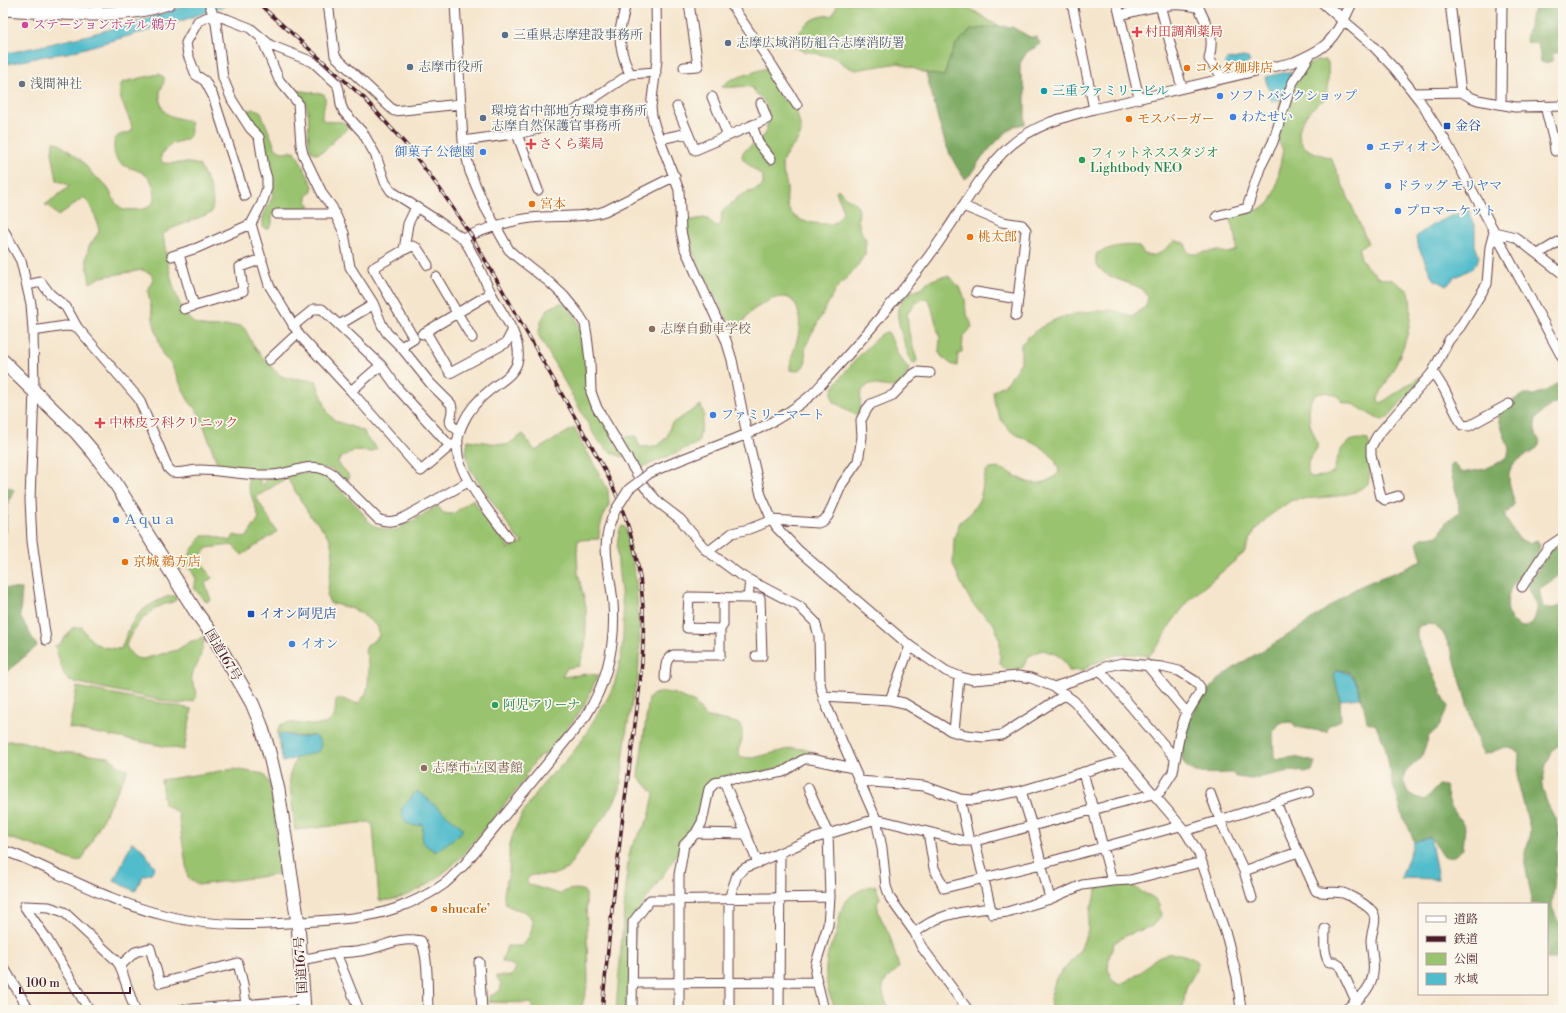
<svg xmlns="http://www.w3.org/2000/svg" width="1566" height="1013" font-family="'Libre Bodoni','Noto Serif JP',serif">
<rect width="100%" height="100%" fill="#fbf7ec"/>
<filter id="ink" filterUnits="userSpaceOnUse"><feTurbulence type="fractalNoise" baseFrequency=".025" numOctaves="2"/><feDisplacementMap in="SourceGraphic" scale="8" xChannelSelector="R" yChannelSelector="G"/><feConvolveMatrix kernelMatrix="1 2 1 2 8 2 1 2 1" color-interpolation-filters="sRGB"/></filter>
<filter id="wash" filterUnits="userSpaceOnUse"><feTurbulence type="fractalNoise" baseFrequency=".012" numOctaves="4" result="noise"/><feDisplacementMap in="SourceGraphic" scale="16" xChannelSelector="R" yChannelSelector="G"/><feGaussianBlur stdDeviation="0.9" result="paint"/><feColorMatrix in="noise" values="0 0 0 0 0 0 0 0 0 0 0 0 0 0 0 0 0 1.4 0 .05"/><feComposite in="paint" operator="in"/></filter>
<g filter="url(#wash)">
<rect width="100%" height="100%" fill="#f5e5cc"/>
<!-- green -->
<path fill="#9ac36f" stroke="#72714d" d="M838 3H961L998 26 971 30 956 44 948 63 944 77 926 73 899 63 855 70 848 67 833 57 803 51 792 46C794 32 810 18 824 16 827 15 830 16 833 15Z
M1326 60 1328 62C1329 75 1328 87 1325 99 1311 107 1288 131 1305 147 1311 153 1323 155 1331 158L1368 243 1359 248C1360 260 1365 267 1375 273 1377 281 1385 277 1392 280 1398 283 1403 288 1409 291 1417 332 1396 363 1378 398V401L1381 403 1420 377 1425 375 1388 417 1383 420 1376 418 1355 405 1343 402 1339 397 1327 392 1317 394 1311 399 1309 410 1310 424 1317 442V448L1308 462V474L1312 477 1324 476 1334 472C1338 452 1344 435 1368 440 1372 454 1371 469 1368 484L1355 492 1339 496 1292 500 1269 516 1254 532 1244 553 1190 599 1170 625 1162 641 1149 656 1134 654 1115 655 1095 663 1084 670 1069 671C1063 656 1057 654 1042 650L1029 656 1023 667 1015 670 1005 669 1000 664V641L994 624 973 605 961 583 953 564 954 538 960 522 970 514 980 499 986 471C1012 457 1024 503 1059 473 1057 456 1041 445 1026 439 1022 437 1016 435 1012 432 999 422 994 406 993 391L1007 383 1021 362V344C1041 324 1059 315 1087 312 1096 311 1105 309 1115 311 1120 312 1127 315 1132 317L1146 306 1148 297C1146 294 1144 291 1142 289 1129 281 1088 276 1097 253 1111 247 1123 244 1138 246 1141 248 1142 252 1145 254 1155 260 1167 248 1174 241L1185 243 1188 253C1198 256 1204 251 1214 251 1224 250 1223 256 1236 250 1238 236 1234 232 1230 220L1232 215C1242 213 1256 212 1266 206 1278 199 1279 164 1283 150 1271 133 1278 90 1295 78L1296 68 1316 61Z
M766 68C776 72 776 86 779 95 782 102 789 100 794 105 796 107 801 128 801 131 800 142 787 150 783 160 780 169 786 178 787 187 788 192 786 197 787 202 790 224 816 224 832 224 851 212 840 206 836 191L838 189 845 197 853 201 858 207 859 212 858 220 862 234 866 239 865 254 856 268 836 289 811 335 805 348 806 361 803 367 797 371 790 370C790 358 794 352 797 340 801 328 802 300 785 297 775 296 765 303 756 308 746 313 743 326 733 331L696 260 691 246 686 224 688 221 703 218 708 219 715 226 721 225 722 211C729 207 732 202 737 198 743 192 756 192 763 185V177C756 170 747 165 742 157L743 152 765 135C768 123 771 110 763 100 759 95 755 95 753 88 743 84 733 89 722 87V86L730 80Z
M159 74 164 77C165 84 161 87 160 92 159 119 173 115 190 122 194 144 183 138 170 145 167 147 164 152 161 155V160L163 163C175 164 188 161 199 165 207 178 217 199 211 213L173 228 163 234C166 256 175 315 196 324 210 330 227 324 242 326L245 329 255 348 276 372 283 377 316 381 328 413 336 421 364 431 366 437 377 448 373 452 354 451 339 459 338 463 348 474 349 479 347 481C341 478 336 470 329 469 304 465 236 479 217 463L200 415 188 400 171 364 163 356 154 324 148 292 153 278 150 273 142 270 101 277 90 283 86 259 89 246 99 232C97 217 93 209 84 197L58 216 49 206 45 205 70 186 57 180 52 152 53 142H57L82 161 94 176 103 182 109 190 115 202 123 210 145 209 153 203C157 192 153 178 141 172 129 166 114 167 114 147 114 143 114 139 118 136 122 133 128 134 132 131 134 120 111 92 123 82Z
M295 90 324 94C328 103 321 110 322 119 329 125 340 118 348 125 347 133 339 133 335 139 329 147 326 150 317 154L311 151C303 127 318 110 295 92Z
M253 109 259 110 261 113 276 149 282 152 295 151 313 186 311 193 307 196V201L310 206 307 209 274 211 272 216V224L269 228 266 229 263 227C261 209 272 206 273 192 276 168 255 135 245 114L247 111Z
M948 276C956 282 963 291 965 300 966 304 965 308 966 312 968 318 971 321 972 327L963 337 962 352 958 354 957 366 951 364 941 356 939 351 940 338 930 302 926 298C917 301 911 306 907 315L909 333 917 360 915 363H912L909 357C906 346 895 319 898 308 899 303 905 297 909 293 917 288 921 293 927 282L940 277Z
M560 303H564L574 314 584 337 586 348 585 373 587 389 619 437 636 436 640 447 657 446 667 437 671 424 701 405 704 415 698 443 641 468 636 466 631 459C612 454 609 453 596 438L538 334 542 319 548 309Z
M883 333H889L898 355 909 369C901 394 890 386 870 384 855 393 863 400 859 414L855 415 833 401C833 398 831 395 832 392 834 381 874 339 883 333Z
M574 428 608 490 609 504 602 520 599 532V539L578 540 577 552 578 573 586 607V626L585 647 579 666 567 668 562 677 587 674 598 675 585 703 577 716 545 755H540L525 775 526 779C511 797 496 815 481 833 473 842 467 851 459 859 442 877 404 904 379 900L373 826 369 822 295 830 289 777 296 758 304 755 312 735 299 737 285 734 278 735C275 708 319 737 333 718 336 714 335 706 336 700 344 696 349 704 358 703 361 700 364 697 366 693 370 684 369 660 365 651L367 646 379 636 378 627 361 613 350 608 330 603 327 597 333 553 330 539 319 524 311 517 287 478 256 497 277 532 242 555 232 545 207 548 200 556 201 562 212 578 205 583 211 600 206 602 194 588 196 579 188 564 181 570 179 566 181 562 189 558 191 551 202 536H214L231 541 234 535 246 538 259 518 248 486V478H260V483L262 485H264L266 479C285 475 307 469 326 476L358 507 369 522 377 527 387 530H396L438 506 443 513 453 514 473 499 493 530 506 542 508 546 507 549 523 542 517 538 470 469 466 453 468 440 507 445 523 434 535 451Z
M622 526 625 527 626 530 636 581 640 642 638 680 635 688 627 728 620 789 612 806 587 839 567 869 553 875H532L527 879V883C537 888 548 890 559 894 567 890 575 887 584 891L586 894 588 983 581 1010H533L531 1003 488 1002 490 996 500 991 501 984 496 976H512L516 967 502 961 507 946H522C530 938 539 920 525 912 518 908 506 910 504 898 503 892 508 878 509 872 510 863 508 853 510 844 516 821 530 800 545 782 554 771 566 762 574 751 583 740 589 727 597 715 604 704 613 691 616 678 622 657 624 637 623 615 623 594 611 541 622 526Z
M169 596H175L177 599C172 604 166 603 160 606 145 613 131 630 126 646L131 654 136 658 143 659 177 650 191 641 197 640 202 637 205 639 204 641C202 648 201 657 198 663 196 668 191 671 191 677 192 687 201 689 194 701L179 704 69 681 64 675 55 646 61 643 72 628 82 627C92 646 102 648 121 649 133 617 137 609 169 596Z
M77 687 192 709 184 750 69 728Z
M664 692 675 694 695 703 705 716 737 723 742 727V740L738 751 741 757 753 758 793 748 803 749 816 753V755L757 775 714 781 699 822 637 913 628 1010H616L628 860 631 847 649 818 654 794 638 776 649 698 654 694Z
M8 741H21L54 751 109 757 120 767 128 769 82 860 74 861 35 846 3 836V743Z
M234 769 264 774 270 785 282 874 198 885 188 878 178 813 164 804 161 780Z
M875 885 880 898 877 903 879 914 890 936 899 968C880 984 879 986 889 1010H838C825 995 823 969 829 951 830 945 835 940 836 934 839 925 839 912 844 904 850 894 865 887 875 885Z
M1105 885H1133C1146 899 1159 891 1161 916L1152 926 1125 936 1114 943 1109 958 1108 969 1112 980 1119 985C1126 981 1133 978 1138 974 1146 969 1151 960 1160 956 1172 951 1188 954 1198 962 1198 973 1188 980 1185 991 1184 997 1184 1004 1183 1010H1051L1050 998 1056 978 1080 950 1088 930V917L1097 889Z"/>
<!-- forest -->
<path fill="#7ba962" stroke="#626446" d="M1536 3H1563V51L1552 54V61L1545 63 1541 62 1538 44 1527 42 1526 39 1531 17Z
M998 26 1012 27 1030 37H1036L1041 44 1027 52 1020 63V73L1025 88V124L1014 126 1000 138 982 157 971 174 965 179C941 148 937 110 926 73L944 76 948 63 956 44 971 30Z
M1563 381V399C1549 406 1530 415 1536 434 1537 437 1541 441 1539 445 1535 455 1512 456 1509 474 1508 484 1513 494 1514 504L1510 510 1506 513 1505 518 1519 539 1529 543 1537 540 1540 545C1538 562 1521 573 1512 586 1507 595 1505 610 1511 619 1514 623 1519 627 1524 627 1528 627 1529 626 1532 623 1541 610 1534 598 1527 586L1553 547H1560L1563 549V569L1557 577 1539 589 1543 608 1551 609 1563 604V743L1553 749 1546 765 1542 786 1546 801 1556 820 1559 835 1552 907 1558 921 1563 925V959H1547V904H1531L1532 900 1525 865V852L1529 840 1530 829 1518 782 1519 753C1505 739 1497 754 1483 754L1479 746 1452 651 1443 633 1434 625 1428 624 1419 626 1417 630V638L1436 679 1448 707 1439 727 1429 736 1421 758 1405 772 1403 780 1407 792 1415 797 1425 800 1439 785 1445 786 1450 805 1465 827 1463 849 1454 856 1444 857 1430 837 1414 842 1408 826 1404 820 1392 781 1385 746 1376 725 1367 722C1365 710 1358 677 1348 672 1345 671 1341 670 1338 670L1334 673 1340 700 1341 720 1328 726 1327 732 1295 727 1292 722 1280 723 1273 732 1274 757 1277 759 1295 757 1315 762 1312 771 1305 773 1295 770 1251 779 1236 777 1232 773C1211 773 1177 780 1182 746 1193 680 1243 664 1293 632 1313 620 1331 604 1350 592 1373 578 1400 573 1422 560L1417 542 1422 538 1439 535 1446 522 1459 512C1459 496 1452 482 1450 466L1451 464 1454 463 1460 472H1467L1485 469 1504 460 1508 455 1509 449 1499 419 1500 408 1522 395H1534L1546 391 1558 382Z
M3 485 14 490 7 506 6 531 3 540Z
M4 588 22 589 20 616 37 646 3 675Z"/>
<!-- water -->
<path fill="#51bccb" stroke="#4e6e7b" d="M193 3H233L172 24 67 53 45 56 3 65V54C67 41 131 26 193 3Z
M1243 57 1248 58 1250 62C1243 66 1229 70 1224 63L1227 60Z
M1291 71 1290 81 1280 100 1272 102 1265 77Z
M1468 210H1470V213L1475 225V245L1479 257 1477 262 1471 269 1456 277 1446 285 1433 279 1417 244 1416 237C1431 223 1449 217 1468 210Z
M1338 670C1357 675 1355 681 1361 698L1340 700 1334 673Z
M285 734C289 735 294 737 298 737 310 738 314 730 321 744L319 751 283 762 278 735Z
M417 791 463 828 460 834 435 852 422 842C421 836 424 831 422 824L415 826 406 823 402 815 401 809Z
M1430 837 1438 879 1401 878 1414 842Z
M132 842 142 849 155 867 151 873 143 876 135 891 114 881Z"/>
</g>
<g filter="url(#ink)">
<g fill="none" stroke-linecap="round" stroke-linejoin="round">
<defs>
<path id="minor" d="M95 3 101 14
M328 3 335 56 394 111 461 104
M455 3 463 141 470 172 485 207 509 250 518 258 549 282 564 296 578 313 585 324 587 336 590 361 591 392 597 408 644 486 659 503 680 519 706 550 740 575 799 606 815 622 819 636 820 683 824 700 876 819 882 848 886 886 890 898 915 933 921 946 968 1010
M625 3C625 13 621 22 620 31 619 46 624 61 630 74
M656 3 657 60 651 107 652 116 655 127 679 190 681 231 685 249 726 340 732 360 747 435 761 495 772 520 777 528 799 551 910 646 946 671 961 677 973 680 1018 676 1031 678 1054 687 1074 701 1185 831 1199 854 1227 938 1237 977 1241 1010
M730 3 770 62 797 105
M1072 3 1094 109
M1117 3 1139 98
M1450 3 1461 92
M1160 5 1182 88
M1120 15C1145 9 1174 0 1199 8 1208 29 1215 35 1209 59L1223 78
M262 39 279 80 298 103 301 145 303 154 323 195 332 207 344 233 350 267 373 303 382 325 387 333 401 347 430 383 451 404C456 418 441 421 460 431
M684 67 698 66 689 3
M1414 93 1461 92 1470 97 1478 100 1515 107 1563 106
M712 97 728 136
M1501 104 1502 3
M1545 106 1554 142 1555 151
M677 107 695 150 767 119 761 103
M752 125 759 144 771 159
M517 134 538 190
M660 139 688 133
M463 141 521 133 534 130 565 117 630 74 656 72
M245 196 213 96 205 81 196 75 188 55 186 43 198 21 213 15 227 19 250 28 270 45 313 62 337 84 339 90 341 105 344 112 363 133 376 156 385 182 391 191 438 221 462 238 468 246C477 262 483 277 491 293 501 313 521 335 518 359 516 374 501 381 490 390 468 407 449 437 461 466 472 492 492 515 508 537
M963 206 1002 222 1022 225 1026 230 1016 316
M277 214H335
M1217 216 1247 208 1260 168 1273 142 1289 92 1293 82 1310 55
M251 224 269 285 300 336 351 391 421 471 450 446 458 443
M3 229 21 261 31 304 33 331 34 391 30 500 32 541 46 640
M462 238C484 230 507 221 531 218 556 215 581 219 605 211L675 176
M404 250 412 246 417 248 428 265
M179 254 194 306
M1538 254 1563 239
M172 256 197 248 251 224 262 203 267 188V178L264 168 259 137 250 128 232 100 223 78 216 23 209 3
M436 277 472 338
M27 285 41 282 50 294 66 307 77 327
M976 292 1018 299
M184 309 243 291 240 267 262 259
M339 325 369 307 373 303
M293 326 314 309H322L381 365 399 390 450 446
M33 331 65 326 77 327 139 399 168 468 172 472C181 474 190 470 200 470 223 470 247 476 271 475 294 474 311 459 333 474L378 519C387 523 394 522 403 518L468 482
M426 332 450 373 506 343 512 332
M422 334 491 293
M401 347 414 339 373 268 404 250 408 224 416 207
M269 360 298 333
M1433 372 1444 389 1462 425 1469 426 1509 404
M351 391 381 365
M650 473C706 446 762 437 810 396 817 390 822 383 829 376 847 356 865 336 882 315 903 289 925 264 943 236 964 206 982 171 1009 147 1033 125 1064 117 1094 109L1294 62C1319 51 1330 46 1343 20L1369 42 1394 68 1420 101 1445 140 1563 359
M1398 496 1385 500 1381 497 1371 455V447L1377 436 1432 373 1449 340 1460 327 1487 284 1490 247 1494 232 1515 237 1563 274
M709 551 732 533 749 529 772 520 818 523 823 521 828 516 842 484 858 461 862 437 861 420 867 409 871 404 893 395 912 375 917 372 930 373
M1522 587 1548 547 1563 537
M723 597V625L720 629 687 628 689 597 748 598 750 580
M748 598H760L762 656H756
M1147 665 1187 713
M1100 670 1175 758
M665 678C666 670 664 659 673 655H720V629
M823 696 890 700 904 703 951 731 966 735 984 737 1002 735 1066 694
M890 700 910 646
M954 732 959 677
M1083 772 1112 881
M723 779 758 863
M859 781 924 786 960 799 973 800 1021 791 1124 760
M808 788 828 834 830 897 828 925 816 963 815 973 824 1010
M1021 791 1032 826 1050 899
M1210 793 1220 820 1244 871 1298 852
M960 799 969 841
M1276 803 1316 891C1325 894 1334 891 1343 893 1349 895 1365 904 1370 909 1380 917 1371 930 1371 941 1372 956 1377 971 1369 986 1364 996 1354 1003 1345 1010
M1185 831 1309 792
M928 832 934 868 944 888 1041 864 1180 826
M696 833 746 834
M975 841 992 914 1007 912 1050 899 1082 885 1112 881 1130 880 1202 862
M3 850 21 857C69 878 116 904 167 916 215 928 266 925 315 921 346 919 378 917 407 904 419 899 433 892 444 884 451 879 457 871 464 865L586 716C607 682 616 643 613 603 610 566 598 548 615 511
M1244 871 1252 898
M1325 929C1325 940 1323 953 1329 962H1334L1340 966 1356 1001
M915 933C939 913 961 912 990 908
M336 953C344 952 353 953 361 951 385 948 395 936 421 941 429 957 427 992 428 1010
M301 960 336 953 359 1010
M479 962 482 1010
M3 966 29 1010
M120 966 135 952 150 948 160 983 238 963 243 984 247 1010
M632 983 817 982
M89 1010 47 939 24 906 49 907 64 912 116 960 120 966 135 1010
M180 1010 303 1000
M632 1010 633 922 650 900 830 897
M679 1010V875L684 845 696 833 702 822 709 789 715 783 729 778 747 779 783 772 804 759H811L853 768
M729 1010V899L737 875 745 868 809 840 876 819 964 841H975L1160 792 1173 772 1180 732 1185 717 1200 692V687L1195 681 1179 671 1162 667 1122 663 1105 667 1090 675 1054 687
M779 1010 780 853"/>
<path id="major" d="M1324 3 1343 20 1351 3"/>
<path id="highway" d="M3 9C57 12 116 21 168 3
M3 361 76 432 94 453 114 481 196 612 212 634 252 703 261 725 269 752 278 790 298 923 304 1010"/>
</defs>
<!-- minor casing -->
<use href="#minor" stroke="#643d43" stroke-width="11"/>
<!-- major casing -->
<use href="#major" stroke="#643d43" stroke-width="13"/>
<!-- highway casing -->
<use href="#highway" stroke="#643d43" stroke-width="15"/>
<!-- minor -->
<use href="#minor" stroke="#fff" stroke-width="9"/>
<!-- major -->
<use href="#major" stroke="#fff" stroke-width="11"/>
<!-- highway -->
<use href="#highway" stroke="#fff" stroke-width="13"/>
<defs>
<path id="rail" d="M258 3 364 98 409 148 440 189 471 235 601 463C625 507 640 557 643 607 645 643 641 680 636 716 632 749 627 782 623 815 615 880 608 945 602 1010"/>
</defs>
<!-- rail casing -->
<use href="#rail" stroke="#4a1f2b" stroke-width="3.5"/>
<!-- rail -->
<use href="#rail" stroke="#fbf7ec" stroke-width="2" stroke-dasharray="6" stroke-linecap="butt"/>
<defs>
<path id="minor-bridge" d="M615 511 629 489 650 473"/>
</defs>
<!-- minor-bridge casing -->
<use href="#minor-bridge" stroke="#643d43" stroke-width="11" stroke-linecap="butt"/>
<!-- minor-bridge -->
<use href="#minor-bridge" stroke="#fff" stroke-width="9"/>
</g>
</g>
<!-- markers -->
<circle fill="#d1479c" stroke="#fbf7ec" stroke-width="1.5" cx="25" cy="25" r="4"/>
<g fill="#e0444e" stroke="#fbf7ec" stroke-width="1.5">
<path d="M1135 26h4v4h4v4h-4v4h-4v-4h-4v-4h4z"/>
<path d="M529 138h4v4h4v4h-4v4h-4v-4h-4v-4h4z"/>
<path d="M98 417h4v4h4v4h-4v4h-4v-4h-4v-4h4z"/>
</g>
<g fill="#5c6f8a" stroke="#fbf7ec" stroke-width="1.5">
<circle cx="505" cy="35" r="4"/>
<circle cx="728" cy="43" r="4"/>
<circle cx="410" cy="67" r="4"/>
<circle cx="483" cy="118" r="4"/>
</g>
<g fill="#e8710a" stroke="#fbf7ec" stroke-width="1.5">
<circle cx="1187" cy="68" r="4"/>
<circle cx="1129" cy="119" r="4"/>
<circle cx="532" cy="204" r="4"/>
<circle cx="970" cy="237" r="4"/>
<circle cx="125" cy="562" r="4"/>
<circle cx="434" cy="909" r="4"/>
</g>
<circle fill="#6b7280" stroke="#fbf7ec" stroke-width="1.5" cx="22" cy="84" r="4"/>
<circle fill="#0f9aa8" stroke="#fbf7ec" stroke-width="1.5" cx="1044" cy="91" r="4"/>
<g fill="#3f7fe0" stroke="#fbf7ec" stroke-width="1.5">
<circle cx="1220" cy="96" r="4"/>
<circle cx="1233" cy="117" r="4"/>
<circle cx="1370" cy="147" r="4"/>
<circle cx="483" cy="152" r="4"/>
<circle cx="1388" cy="186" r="4"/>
<circle cx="1398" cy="211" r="4"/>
<circle cx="713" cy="415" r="4"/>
<circle cx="116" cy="520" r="4"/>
<circle cx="292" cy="644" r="4"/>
</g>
<g fill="#1a4fb4" stroke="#fbf7ec" stroke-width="1.5">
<rect x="1443" y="122" width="8" height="8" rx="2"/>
<rect x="247" y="610" width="8" height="8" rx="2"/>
</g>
<g fill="#2e9e5b" stroke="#fbf7ec" stroke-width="1.5">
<circle cx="1082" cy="160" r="4"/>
<circle cx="495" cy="705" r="4"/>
</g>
<g fill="#8d6e63" stroke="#fbf7ec" stroke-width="1.5">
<circle cx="652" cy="329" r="4"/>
<circle cx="424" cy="768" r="4"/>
</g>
<g text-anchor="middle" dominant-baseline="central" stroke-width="3.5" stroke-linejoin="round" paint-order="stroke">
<!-- hotel labels -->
<g font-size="13" fill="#b23c85" stroke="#fbf7ec" text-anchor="start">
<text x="33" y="25">ステーションホテル 鵜方</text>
</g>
<!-- health labels -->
<g font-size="13" fill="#be3a42" stroke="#fbf7ec" text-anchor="start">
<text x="1145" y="32">村田調剤薬局</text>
<text x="539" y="144">さくら薬局</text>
<text x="109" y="423">中林皮フ科クリニック</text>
</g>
<!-- service labels -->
<g font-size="13" fill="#4e5e75" stroke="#fbf7ec" text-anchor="start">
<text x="513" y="35">三重県志摩建設事務所</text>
<text x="736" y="43">志摩広域消防組合志摩消防署</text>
<text x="418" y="67">志摩市役所</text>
<text x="491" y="111">環境省中部地方環境事務所<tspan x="491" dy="15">志摩自然保護官事務所</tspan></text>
</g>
<!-- food labels -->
<g font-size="13" fill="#c56008" stroke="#fbf7ec" text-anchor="start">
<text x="1195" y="68">コメダ珈琲店</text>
<text x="1137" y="119">モスバーガー</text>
<text x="540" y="204">宮本</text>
<text x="978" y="237">桃太郎</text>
<text x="133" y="562">京城 鵜方店</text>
<text x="442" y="909">shucafe’</text>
</g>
<!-- worship labels -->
<g font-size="13" fill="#5b616d" stroke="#fbf7ec" text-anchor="start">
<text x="30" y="84">浅間神社</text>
</g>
<!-- culture labels -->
<g font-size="13" fill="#0d838f" stroke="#fbf7ec" text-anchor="start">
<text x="1052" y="91">三重ファミリービル</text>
</g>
<!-- shop labels -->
<g font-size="13" fill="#366cbe" stroke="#fbf7ec" text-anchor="start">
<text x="1228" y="96">ソフトバンクショップ</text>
<text x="1241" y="117">わたせい</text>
<text x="1378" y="147">エディオン</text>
<text x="475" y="152" text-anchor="end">御菓子 公徳園</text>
<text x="1396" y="186">ドラッグ モリヤマ</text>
<text x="1406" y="211">プロマーケット</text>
<text x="721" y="415">ファミリーマート</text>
<text x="124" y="520">Ａｑｕａ</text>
<text x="300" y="644">イオン</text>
</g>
<!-- transit labels -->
<g font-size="13" fill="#164399" stroke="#fbf7ec" text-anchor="start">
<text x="1455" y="126">金谷</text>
<text x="259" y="614">イオン阿児店</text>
</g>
<!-- leisure labels -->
<g font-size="13" fill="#27864d" stroke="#fbf7ec" text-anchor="start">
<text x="1090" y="153">フィットネススタジオ<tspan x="1090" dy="15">Lightbody NEO</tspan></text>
<text x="503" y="705">阿児アリーナ</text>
</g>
<!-- education labels -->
<g font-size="13" fill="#785e54" stroke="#fbf7ec" text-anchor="start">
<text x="660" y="329">志摩自動車学校</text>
<text x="432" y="768">志摩市立図書館</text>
</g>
<!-- street labels -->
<g font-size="13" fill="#4a1f2b" stroke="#fbf7ec">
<text transform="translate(223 655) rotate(59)">国道167号</text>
<text transform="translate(301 965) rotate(-94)">国道167号</text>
</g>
</g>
<!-- margin -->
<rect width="1566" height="1013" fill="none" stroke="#fbf7ec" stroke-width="16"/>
<!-- legend -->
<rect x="1418" y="903" width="130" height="92" fill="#fbf7ec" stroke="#b4a19f"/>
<rect x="1426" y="916" width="20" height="6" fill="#ffffff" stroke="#b4a19f"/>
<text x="1454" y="923" font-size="12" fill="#4a1f2b">道路</text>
<rect x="1426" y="936" width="20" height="6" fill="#4a1f2b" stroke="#b4a19f"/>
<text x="1454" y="943" font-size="12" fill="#4a1f2b">鉄道</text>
<rect x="1426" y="953" width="20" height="12" fill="#9ac36f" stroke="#b4a19f"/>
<text x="1454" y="963" font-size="12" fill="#4a1f2b">公園</text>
<rect x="1426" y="973" width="20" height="12" fill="#51bccb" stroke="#b4a19f"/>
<text x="1454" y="983" font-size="12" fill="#4a1f2b">水域</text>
<!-- scale -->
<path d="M20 987v6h110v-6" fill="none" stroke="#4a1f2b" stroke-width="2"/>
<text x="26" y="987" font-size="12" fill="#4a1f2b" stroke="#fbf7ec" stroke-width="3" paint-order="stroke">100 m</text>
</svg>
